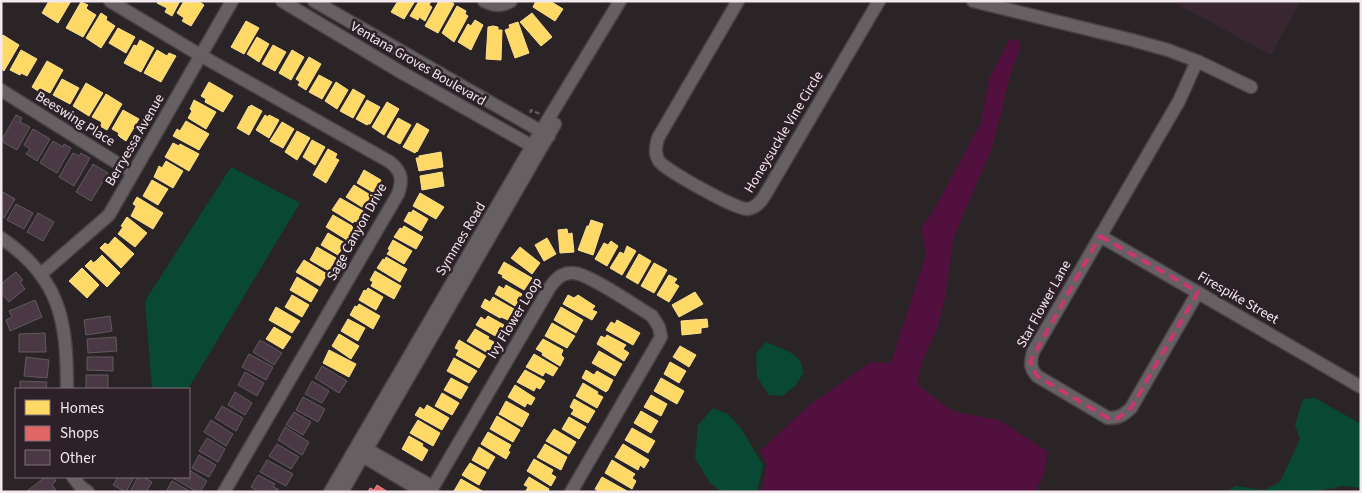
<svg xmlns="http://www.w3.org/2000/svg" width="1362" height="493" font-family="'Source Sans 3',sans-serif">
<rect width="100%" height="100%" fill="#2a2427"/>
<!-- built -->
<path fill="#382631" d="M1171 1H1301L1271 55Z"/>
<!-- green -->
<path fill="#51103d" d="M1018 39 1021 46 1011 73 992 148 953 239 946 295 936 332 922 361 917 384 948 408 960 413 999 420 1047 451C1047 467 1044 477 1035 492H762L767 464 760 451 807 407 871 362 891 363 926 254 921 228 934 210 981 122 989 79 1009 40Z"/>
<!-- water -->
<path fill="#094832" d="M231 167 300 203 188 389H152L145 301Z
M766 342 790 352 799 359 804 372 795 386 782 396 769 395 757 377 756 354Z
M1315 398 1361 424V488L1343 486 1312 492H1227L1235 486 1264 490 1280 482 1300 439 1295 425 1303 399Z
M713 408 728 414 741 428 763 465 757 492H722L710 483 695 458 698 425Z"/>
<!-- homes -->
<path fill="#ffd966" stroke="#fbde8f" d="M49 1H71L58 23 42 13Z
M158 1H180L172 16 165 12 167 8 157 3Z
M184 1H198L204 5 191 26 182 21 184 18 177 13Z
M398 1H415L404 19 391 12Z
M419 1H431L429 5 432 7 425 21 419 17 418 20 410 16Z
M439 1H450L454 4 438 33 425 26Z
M536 1H550L563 9 555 21 533 7Z
M81 2 88 5 86 8 88 10 96 15 83 37 66 28Z
M457 6 466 11 465 14 468 16 454 42 442 33Z
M101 13 107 17 106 20 115 26 101 48 86 38Z
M532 13 552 37 541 46 520 22Z
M475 20 483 25 471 50 458 42 468 24 471 26Z
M246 21 259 28 244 54 231 47Z
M518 22 529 53 515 58 505 30 510 28 509 25Z
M493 26 498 27V30H502L501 60 486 59 488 27Z
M118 28 135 37 126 53 109 43Z
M3 35 19 45 4 71 1 69V38Z
M257 37 269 44 259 62 247 54Z
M140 40 154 48 141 72 124 63 134 45 137 46Z
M273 45 286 52 275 71 262 64Z
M21 50 37 59 27 76 21 73 20 75 10 70Z
M157 50 167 56 169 53 176 56 161 82 144 73Z
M292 50 304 57 291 80 279 73Z
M309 57 321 64 306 90 298 85 300 82 296 79Z
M47 61 63 70 50 93 40 88 38 91 32 87Z
M319 75 332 82 322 99 309 92Z
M62 79 79 88 70 104 53 95Z
M209 82 233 96 223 112 205 102 206 99 201 96Z
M336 82 348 90 337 109 325 101Z
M86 83 103 93 89 116 73 106Z
M353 89 365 96 353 118 340 111Z
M106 94 122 104 107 130 100 126 102 123 100 121 92 117Z
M194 100 216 112 206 129 188 118 192 111 190 109Z
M367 100 380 107 370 124H368L367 125 356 119Z
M387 102 399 109 384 135 372 127Z
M251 105 262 111 249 135 237 128 249 106 250 107Z
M123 110 139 119 126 141 120 137 118 135 119 133 112 129Z
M265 115 268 117 269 115 279 120 269 138 256 130Z
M398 118 411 125 400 144 387 137Z
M186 121 209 134 199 150 173 136 177 129 180 131Z
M282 122 294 129 283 148 270 141Z
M417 123 429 130 417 152 416 151 415 153 403 147Z
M297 131 310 138 297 160 285 152Z
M312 140 325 147 315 165 303 157Z
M173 143 179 146 180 144 199 154 189 171 165 157Z
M328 149 337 154 335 158 339 160 326 183 313 175Z
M441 152 443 167 419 171 416 158H419V156Z
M166 161 183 171 173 188 154 177 159 166 162 168Z
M364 170 381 180 374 193 357 183Z
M442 172 444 186 422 190 420 176Z
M152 180 168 189 158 205 143 196Z
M354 185 372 196 365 209 346 197Z
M420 193 444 207 436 219 413 206Z
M137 197 163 213 153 229 131 216 136 206 133 204Z
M340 198 363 211 357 222 354 221 353 223 332 210Z
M413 210 428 219 421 231 404 221 409 212 411 213Z
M333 215 352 226V227L354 229 347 240 326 227Z
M127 217 147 233 135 247 118 234 123 227 121 226Z
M591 220 603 224 593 255 578 250 587 226H589Z
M404 226 423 237 416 249 394 237 400 228 402 229Z
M567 229 568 234 572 233 574 252 560 253 558 230Z
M328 233 345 243 338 255 321 245Z
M115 237 134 254 121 268 100 248 105 243 108 245Z
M547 238 556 254 544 261 535 245Z
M393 240 412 251 404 264 387 254 390 250 388 249Z
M611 241 618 246 607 266 595 259 604 243 608 245Z
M627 246 636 251 622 275 610 268 620 252 624 254Z
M317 247 336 258 329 271 310 260Z
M520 247 540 263 532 274 511 258Z
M639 254 651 261 638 284 626 277Z
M102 255 120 273 107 287 85 266 91 260 93 263 96 261Z
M386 257 407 269 400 282 377 268 383 259 385 260Z
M304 260 327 274 320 286 296 272Z
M504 262 532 278 524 290 502 277 503 275 498 273Z
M654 263 667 270 654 293 641 286Z
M82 268 99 285 87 298 69 281Z
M375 271 401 286 394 299 371 286 373 282 370 280Z
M669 275 677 279 674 283 679 286 669 302 657 295Z
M297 277 318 290 311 302 290 290Z
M506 285 522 294 515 306 495 294 499 286 504 289Z
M368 288 383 297 376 310 359 300 364 290 366 291Z
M695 292 703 304 679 317 672 305Z
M292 295 309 305 302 317 285 307Z
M568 295 574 298 578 295 595 306 592 310 597 312 592 320 563 304Z
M493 297 514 309 508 320 501 317 500 318 481 307 485 299 490 302Z
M359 304 380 316 373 329 350 315 355 306 357 307Z
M276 307 300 321 292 333 269 320Z
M561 307 583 320 576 333 554 320Z
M488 316 504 325 497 337 476 325 481 317 485 320Z
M348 319 365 328 358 341 341 331Z
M707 319 708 327 701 328V333L682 335 681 321Z
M617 320 640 333 633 345 606 330 611 322 615 324Z
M552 323 575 336 567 348 545 336Z
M274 327 291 337 283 349 266 339Z
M475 329 489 337 488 339 494 342 488 353 467 341Z
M339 334 359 346 351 359 332 346Z
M607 335 626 345 623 349 629 353 624 361 597 344 601 336 605 338Z
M543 339 563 350 561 355 564 358 560 366 542 355 543 353 536 349Z
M459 340 486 356 479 368 456 355 459 350 455 348Z
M680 346 696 355 689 367 673 357Z
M329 350 356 364 349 377 323 363Z
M599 351 622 364 615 376 592 363Z
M534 354 558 368 553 376 545 372 543 376 526 367Z
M454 358 477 371 469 383 447 371Z
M670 362 686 371 679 383 664 374Z
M525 370 545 381 540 389 536 387 534 391 517 382Z
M586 370 594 375 597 371 613 380 608 390 606 392 582 378Z
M451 378 468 387 461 399 444 390Z
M661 378 684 391 677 404 654 391Z
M583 383 598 392 597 394 603 397 597 408 576 396Z
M515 385 535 398 531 405 527 403 525 407 508 397Z
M442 393 459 403 452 415 435 406Z
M651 395 667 404 661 416 644 407Z
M574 399 595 411 588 423 571 414 574 410 570 407Z
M506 401 529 414 522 427 499 414Z
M427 405 449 418 442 430 415 415 420 407 424 410Z
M641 411 658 421 651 433 634 423Z
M497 416 520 430 513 442 490 429Z
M569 417 586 427 579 439 562 429Z
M418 420 440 433 433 446 410 433Z
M632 428 655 441 648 453 625 440Z
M554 429 576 442 569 454 546 441Z
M488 432 511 445 508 451 510 452 506 459 481 444Z
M409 436 423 444 422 446 428 450 422 461 402 449Z
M545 444 567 457 561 470 537 457Z
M623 444 649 460 644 468 640 465 638 470 615 457Z
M479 447 495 457 488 469 472 460Z
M534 459 553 470 551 474 556 477 551 486 527 471Z
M612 460 635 474 632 478 636 481 632 489 605 473Z
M470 463 486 472 479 485 462 475Z
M529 477 549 489 548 492 526 491 528 487 524 485Z
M602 477 627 491 626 492H600L595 489Z
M461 479 484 492 454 491Z"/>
<!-- shops -->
<path fill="#e06666" stroke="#e58d8f" d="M377 485 388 492H368L370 488 374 490Z"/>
<!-- building -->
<path fill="#4a3844" stroke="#605a5d" d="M16 115 22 118 20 122 30 127 17 150 1 141Z
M33 129 50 139 37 161 26 154 30 149 24 145Z
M53 141 63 147 64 144 71 148 57 173 40 163Z
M73 153 79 156 81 153 90 158 74 186 59 177Z
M93 164 108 173 91 201 76 192Z
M1 191 15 199 4 218 1 216Z
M16 204 33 213 24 229 7 220Z
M38 213 54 222 43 241 27 232Z
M16 272 23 280 20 282 25 289 9 302 1 293V284Z
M35 300 42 317 10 331 6 320 12 317 9 311Z
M110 316 112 331 86 335 84 320Z
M45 333 46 352H19V334Z
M116 337 117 351 88 353 87 339Z
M260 340 282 353 274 365 253 352Z
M249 354 273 367 266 380 242 367Z
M26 357 49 360 47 378 24 376Z
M87 357H113V371L87 370Z
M322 366 347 381 339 393 315 378Z
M245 372 264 383 257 396 238 385Z
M86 375H108V389H86Z
M20 381 47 382 46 389H20Z
M312 381 329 391 322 403 305 394Z
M235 392 252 403 245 415 228 405Z
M303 397 325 409 318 422 296 410Z
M222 406 243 418 236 431 215 418Z
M294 412 311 422 303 435 286 425Z
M211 420 233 434 226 446 204 432Z
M285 427 309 442 302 455 278 440Z
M207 438 225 449 218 462 199 451Z
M277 444 299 457 291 469 269 456Z
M199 455 216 465 209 477 192 468Z
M267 460 293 474 286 486 260 472Z
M189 470 207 481 200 492H197L173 478 189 477Z
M258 475 275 484 273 487 278 489 277 492H259L251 487Z
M45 477H53L56 481 52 484 56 491 26 492Z
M118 477H134L126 492 113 485Z
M138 477H143L152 482 146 492H130Z
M172 481 191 492H166Z"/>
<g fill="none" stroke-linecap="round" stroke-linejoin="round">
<defs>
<path id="minor" d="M110 1 200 55 390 162C402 172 403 179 398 194L224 492
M282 1 399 71 539 150
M314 1 549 136
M484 1C494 6 501 7 511 1
M738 1 658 138C656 146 654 153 659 161 665 170 737 210 747 209 756 208 761 202 765 195L879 1
M973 1 1132 40 1168 50 1197 61 1251 87
M1197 61 1179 101 1033 352C1030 363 1030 368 1037 376L1108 418C1118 418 1123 416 1131 408L1198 292
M1 90 133 173
M1100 236 1361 387
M1 238C61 278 67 322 67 389
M41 274 109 215 232 1
M361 446 433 487
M356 452 423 492
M73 477 80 486 88 492
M330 492 532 146 620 1
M342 492 555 124
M430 492 550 287C556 279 562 272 573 273 588 273 637 307 652 316L659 327 661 337 571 492"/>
</defs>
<!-- minor casing -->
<use href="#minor" stroke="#474144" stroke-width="15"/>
<!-- path -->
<path stroke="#656062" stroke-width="2" stroke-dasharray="5 2.5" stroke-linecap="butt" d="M530 113 531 110 540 114"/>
<!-- minor -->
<use href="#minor" stroke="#666063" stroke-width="12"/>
</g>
<!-- marked area -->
<path fill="none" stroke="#c93771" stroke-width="4" stroke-dasharray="10 6" stroke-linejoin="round" d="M1100 236 1198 292 1131 408 1118 418H1108L1037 376 1030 362Z"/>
<g text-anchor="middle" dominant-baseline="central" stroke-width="5" stroke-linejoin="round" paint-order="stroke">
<!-- street labels -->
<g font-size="14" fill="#f2e8ee" stroke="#2e2028">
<text transform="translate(418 64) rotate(30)">Ventana Groves Boulevard</text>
<text transform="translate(75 119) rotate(32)">Beeswing Place</text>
<text transform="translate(784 132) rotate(-59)">Honeysuckle Vine Circle</text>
<text transform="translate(135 140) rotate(-60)">Berryessa Avenue</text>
<text transform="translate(357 232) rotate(-61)">Sage Canyon Drive</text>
<text transform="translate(461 239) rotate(-59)">Symmes Road</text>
<text transform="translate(1238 298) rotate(30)">Firespike Street</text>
<text transform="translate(1044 304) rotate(-61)">Star Flower Lane</text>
<text transform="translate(515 318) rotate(-59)">Ivy Flower Loop</text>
</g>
</g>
<!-- border -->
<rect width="1362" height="493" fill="none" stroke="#f2e8ee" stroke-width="5"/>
<!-- legend -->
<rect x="15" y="388" width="175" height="90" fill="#2e2028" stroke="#7c7077"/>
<rect x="25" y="400" width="25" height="15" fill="#ffd966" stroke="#7c7077"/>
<text x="60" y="413" font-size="15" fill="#f2e8ee">Homes</text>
<rect x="25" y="426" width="25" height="15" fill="#e06666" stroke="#7c7077"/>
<text x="60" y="438" font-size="15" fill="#f2e8ee">Shops</text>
<rect x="25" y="450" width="25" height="15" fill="#4a3844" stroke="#7c7077"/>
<text x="60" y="463" font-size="15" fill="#f2e8ee">Other</text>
</svg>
